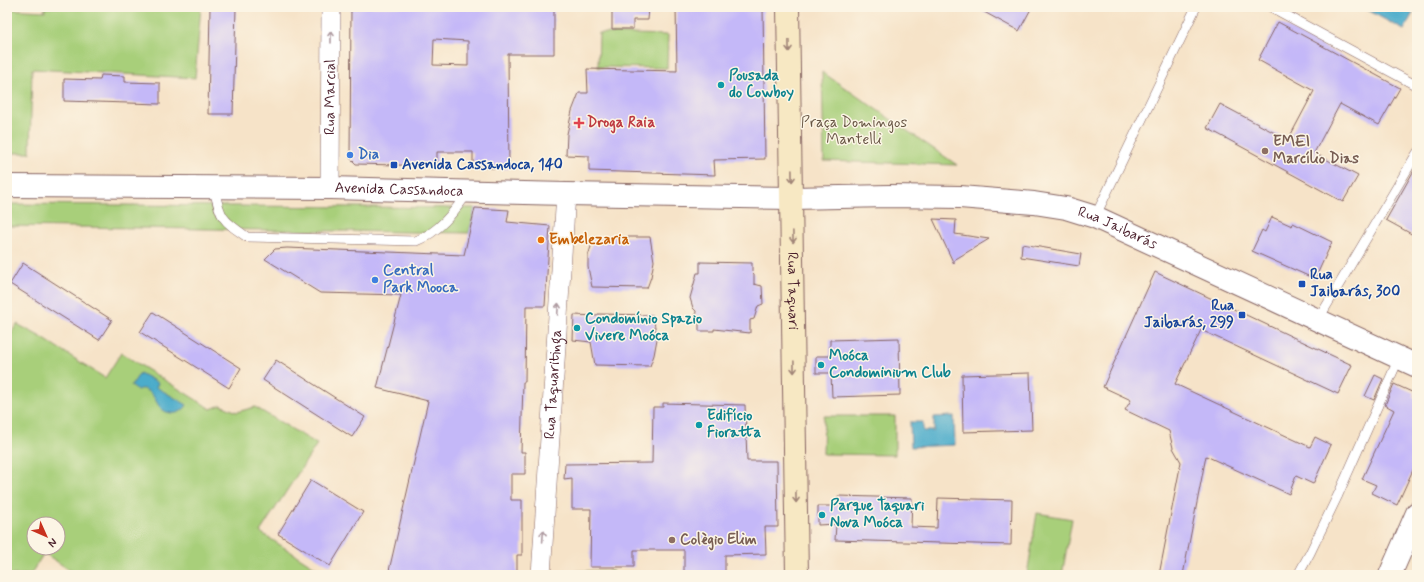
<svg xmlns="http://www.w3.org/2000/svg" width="1424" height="582" font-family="Mynerve,sans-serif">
<rect width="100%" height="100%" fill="#fcf5e5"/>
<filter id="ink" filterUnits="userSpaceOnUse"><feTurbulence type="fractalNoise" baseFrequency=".025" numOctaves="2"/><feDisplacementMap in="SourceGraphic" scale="8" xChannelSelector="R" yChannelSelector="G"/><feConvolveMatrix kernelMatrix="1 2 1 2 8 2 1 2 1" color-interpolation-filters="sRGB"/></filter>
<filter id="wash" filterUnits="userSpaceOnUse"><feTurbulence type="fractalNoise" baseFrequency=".012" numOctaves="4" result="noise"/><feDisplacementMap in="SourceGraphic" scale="16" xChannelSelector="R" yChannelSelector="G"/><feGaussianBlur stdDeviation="0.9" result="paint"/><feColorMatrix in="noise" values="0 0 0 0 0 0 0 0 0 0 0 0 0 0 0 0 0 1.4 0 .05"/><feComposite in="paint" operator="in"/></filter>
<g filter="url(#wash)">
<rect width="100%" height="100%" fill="#f6e3c8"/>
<!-- green -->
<path fill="#a8cf7a" stroke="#797752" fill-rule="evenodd" d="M45 7H201L195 78 32 69 30 153H7V9L45 11Z
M599 33 668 35 667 68 598 67Z
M822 72 957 165 824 161Z
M7 204 475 208 469 233 7 226Z
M17 324 41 337 105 378 121 353 211 409 221 405 237 412 255 407 317 444 260 532 327 575H77L44 553 30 575H7V339ZM34 524H58V548H34Z
M824 416H895V455L823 454Z
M1037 513 1072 519 1062 575H1027Z
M577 571H613V575H577Z"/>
<!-- water -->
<path fill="#4caccb" stroke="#4b667b" d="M1362 7H1416L1404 30Z
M140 373 158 383 156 387 187 405C183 411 178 414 171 413 155 411 158 395 146 390 143 388 140 389 137 390L131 386Z
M954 416 955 445 911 447 910 422H923V431H934V417Z"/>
<g id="blocks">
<!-- building -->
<path fill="#c4b8f8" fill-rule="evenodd" d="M351 7H554V54H508L509 169 473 167V152H437V166L356 164 350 158ZM434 39 468 41V66L433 65Z
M616 7H649L648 20H633V29H612V10H616Z
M676 7H763L765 159 714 160 715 175 589 171V156L566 155 567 134 572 111 579 93H588L587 69 677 71Z
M975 7H1032L1019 31Z
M210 8H236L233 114H208Z
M1278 22 1400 88 1379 125 1340 104 1314 153 1358 176 1343 202 1207 128 1220 104 1288 140 1314 91 1258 60Z
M101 75 125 76V82L160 83V104L64 101V79L100 80Z
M1417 165V237L1386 220Z
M475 208 509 210 507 222 550 226 545 306H526L525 382H523L521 452H525V474H511V500H522V555H517V575H388L428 401 377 388 401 295 320 293 265 259 275 249 287 248 464 255Z
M1272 217 1292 226 1293 223 1332 242 1315 279 1252 251 1262 230 1265 232Z
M933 219 956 220 955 234 989 239 954 260V264Z
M594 237H650L654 261 651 277 647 288 592 287 588 267V256Z
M1022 244 1081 254 1079 266 1021 257Z
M700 262 752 263V272L754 274V284L762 286 763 304 758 306 754 319 750 320V333L714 329V331H699V320L695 319 696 311 693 308 690 298 697 273H700Z
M23 263 112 320 99 340 10 284Z
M1155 272 1352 365 1338 394 1201 330 1175 384 1310 447 1315 437 1331 445 1313 484 1296 476 1289 494 1206 456 1183 575H1159L1181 462 1173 448 1169 431 1125 410 1131 400 1103 387Z
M153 312 241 368 229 388 140 332Z
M598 314 653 315 657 339 654 355 650 366 595 365 591 342 573 340 574 315 597 316Z
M899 338 900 395 832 397 831 373H816V356H830V340Z
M276 360 365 417 352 437 263 380Z
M1030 373 1032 430 963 432 962 375Z
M1375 375 1383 379 1374 400 1365 396Z
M1394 384 1414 393 1412 397 1417 399V461L1397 505 1372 493 1376 485 1362 479 1394 410 1385 405Z
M663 403 745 405 747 461H777L778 527H765L766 554 725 555V575H684V550H634V567H590L591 509H572V478L564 479 565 464 652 463 653 407H663Z
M311 480 363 512 330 566 278 534Z
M838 496 912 498 911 527 937 528 938 498 1012 500 1011 545 835 540 836 524 818 525V506H837Z"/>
</g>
</g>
<g filter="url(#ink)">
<use href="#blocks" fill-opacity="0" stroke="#866462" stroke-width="1"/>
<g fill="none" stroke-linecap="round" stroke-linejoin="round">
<defs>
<path id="service" d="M1271 7 1417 86
M214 188C220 218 222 220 247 237L416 241C439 232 453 213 467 194
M1095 217 1196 7
M1318 320 1417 153
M1298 575 1310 553 1338 495 1399 358"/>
<g id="minor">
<path id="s1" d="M330 188 331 7"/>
<path id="s2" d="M541 575 566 194"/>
</g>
<g id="tertiary">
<path id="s3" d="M7 186 330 188 566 194 792 198 889 196 960 197 1034 203 1066 208 1095 217 1417 366"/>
<path d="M1390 575 1417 513"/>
</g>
<g id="secondary">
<path id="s4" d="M788 7 797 575"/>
</g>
</defs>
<!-- service casing -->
<use href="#service" stroke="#866462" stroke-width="10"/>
<!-- minor casing -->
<use href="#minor" stroke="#866462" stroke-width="20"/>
<!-- tertiary casing -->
<use href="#tertiary" stroke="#866462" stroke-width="24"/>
<!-- secondary casing -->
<use href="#secondary" stroke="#866462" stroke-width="24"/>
<!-- service -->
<use href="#service" stroke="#fff" stroke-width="9"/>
<!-- minor -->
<use href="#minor" stroke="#fff" stroke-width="19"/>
<!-- tertiary -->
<use href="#tertiary" stroke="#fff" stroke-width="22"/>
<!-- secondary -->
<use href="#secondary" stroke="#f7e8c3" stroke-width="22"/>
</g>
<!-- one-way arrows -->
<defs><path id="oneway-shaft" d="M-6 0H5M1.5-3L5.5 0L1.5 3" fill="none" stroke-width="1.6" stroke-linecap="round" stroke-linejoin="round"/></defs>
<g stroke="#ae9aa0">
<use href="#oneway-shaft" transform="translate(331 37) rotate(-90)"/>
<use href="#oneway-shaft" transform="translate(558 309) rotate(-86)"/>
<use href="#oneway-shaft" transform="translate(543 536) rotate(-86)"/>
</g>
<g stroke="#a08477">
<use href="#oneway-shaft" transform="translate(789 46) rotate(89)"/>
<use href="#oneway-shaft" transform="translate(792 176) rotate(89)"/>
<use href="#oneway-shaft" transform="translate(793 237) rotate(89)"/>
<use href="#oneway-shaft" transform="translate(794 367) rotate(89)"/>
<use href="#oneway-shaft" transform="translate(796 497) rotate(89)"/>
</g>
</g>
<!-- markers -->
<g fill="#0f9aa8" stroke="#fcf5e5" stroke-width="1.5">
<circle cx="721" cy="85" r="4"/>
<circle cx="577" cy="328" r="4"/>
<circle cx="821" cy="365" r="4"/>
<circle cx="699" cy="425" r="4"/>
<circle cx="822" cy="515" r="4"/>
</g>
<path fill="#e0444e" stroke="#fcf5e5" stroke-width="1.5" d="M577 117h4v4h4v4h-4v4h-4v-4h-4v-4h4z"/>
<g fill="#8d6e63" stroke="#fcf5e5" stroke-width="1.5">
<circle cx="1265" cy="151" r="4"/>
<circle cx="672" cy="540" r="4"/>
</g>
<g fill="#3f7fe0" stroke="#fcf5e5" stroke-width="1.5">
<circle cx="350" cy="155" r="4"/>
<circle cx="375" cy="280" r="4"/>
</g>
<g fill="#1a4fb4" stroke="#fcf5e5" stroke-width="1.5">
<rect x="390" y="161" width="8" height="8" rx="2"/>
<rect x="1298" y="280" width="8" height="8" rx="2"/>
<rect x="1238" y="311" width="8" height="8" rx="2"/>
</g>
<circle fill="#e8710a" stroke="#fcf5e5" stroke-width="1.5" cx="541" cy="240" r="4"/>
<g text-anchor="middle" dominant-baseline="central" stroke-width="3" stroke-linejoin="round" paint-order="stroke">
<!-- culture labels -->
<g font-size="15" font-weight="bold" fill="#0d838f" stroke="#fcf5e5" text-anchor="start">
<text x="729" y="76">Pousada<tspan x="729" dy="17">do Cowboy</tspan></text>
<text x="585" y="319">Condomínio Spazio<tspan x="585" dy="17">Vivere Moóca</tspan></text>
<text x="829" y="356">Moóca<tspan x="829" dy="17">Condominium Club</tspan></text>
<text x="707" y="416">Edifício<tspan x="707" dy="17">Fioratta</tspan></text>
<text x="830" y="506">Parque Taquari<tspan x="830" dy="17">Nova Moóca</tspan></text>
</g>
<!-- street labels -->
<g font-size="15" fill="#4a1f2b" stroke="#fcf5e5">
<text stroke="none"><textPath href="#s1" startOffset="91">Rua Marcial</textPath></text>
<text stroke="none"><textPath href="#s3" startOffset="392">Avenida Cassandoca</textPath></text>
<text stroke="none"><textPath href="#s3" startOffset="1115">Rua Jaibarás</textPath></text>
<text stroke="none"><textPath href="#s4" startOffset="284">Rua Taquari</textPath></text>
<text stroke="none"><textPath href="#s2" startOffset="191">Rua Taquaritinga</textPath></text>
</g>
<!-- health labels -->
<g font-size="15" font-weight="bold" fill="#be3a42" stroke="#fcf5e5" text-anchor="start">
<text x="587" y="123">Droga Raia</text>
</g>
<!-- park labels -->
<g font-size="15" fill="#665443" stroke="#fcf5e5">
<text x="854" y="123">Praça Domingos<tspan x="854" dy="17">Mantelli</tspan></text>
</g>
<!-- education labels -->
<g font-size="15" font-weight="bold" fill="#785e54" stroke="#fcf5e5" text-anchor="start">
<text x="1273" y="142">EMEI<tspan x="1273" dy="17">Marcílio Dias</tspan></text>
<text x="680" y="540">Colègio Elim</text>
</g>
<!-- shop labels -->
<g font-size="15" font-weight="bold" fill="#366cbe" stroke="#fcf5e5" text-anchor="start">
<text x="358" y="155">Dia</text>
<text x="383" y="271">Central<tspan x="383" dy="17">Park Mooca</tspan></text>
</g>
<!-- transit labels -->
<g font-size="15" font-weight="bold" fill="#164399" stroke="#fcf5e5" text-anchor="start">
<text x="402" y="165">Avenida Cassandoca, 140</text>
<text x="1310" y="275">Rua<tspan x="1310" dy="17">Jaibarás, 300</tspan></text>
<text x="1234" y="306" text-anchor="end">Rua<tspan x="1234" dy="17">Jaibarás, 299</tspan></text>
</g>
<!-- food labels -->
<g font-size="15" font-weight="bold" fill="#c56008" stroke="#fcf5e5" text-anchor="start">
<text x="549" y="240">Embelezaria</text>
</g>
</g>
<!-- margin -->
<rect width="1424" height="582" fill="none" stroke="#fcf5e5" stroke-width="24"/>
<!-- north arrow -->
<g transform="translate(46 536) rotate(135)"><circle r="19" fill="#fcf5e5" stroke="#b59f9b"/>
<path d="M0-3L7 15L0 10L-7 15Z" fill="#c8321e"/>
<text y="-6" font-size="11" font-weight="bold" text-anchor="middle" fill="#4a1f2b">N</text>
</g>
</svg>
